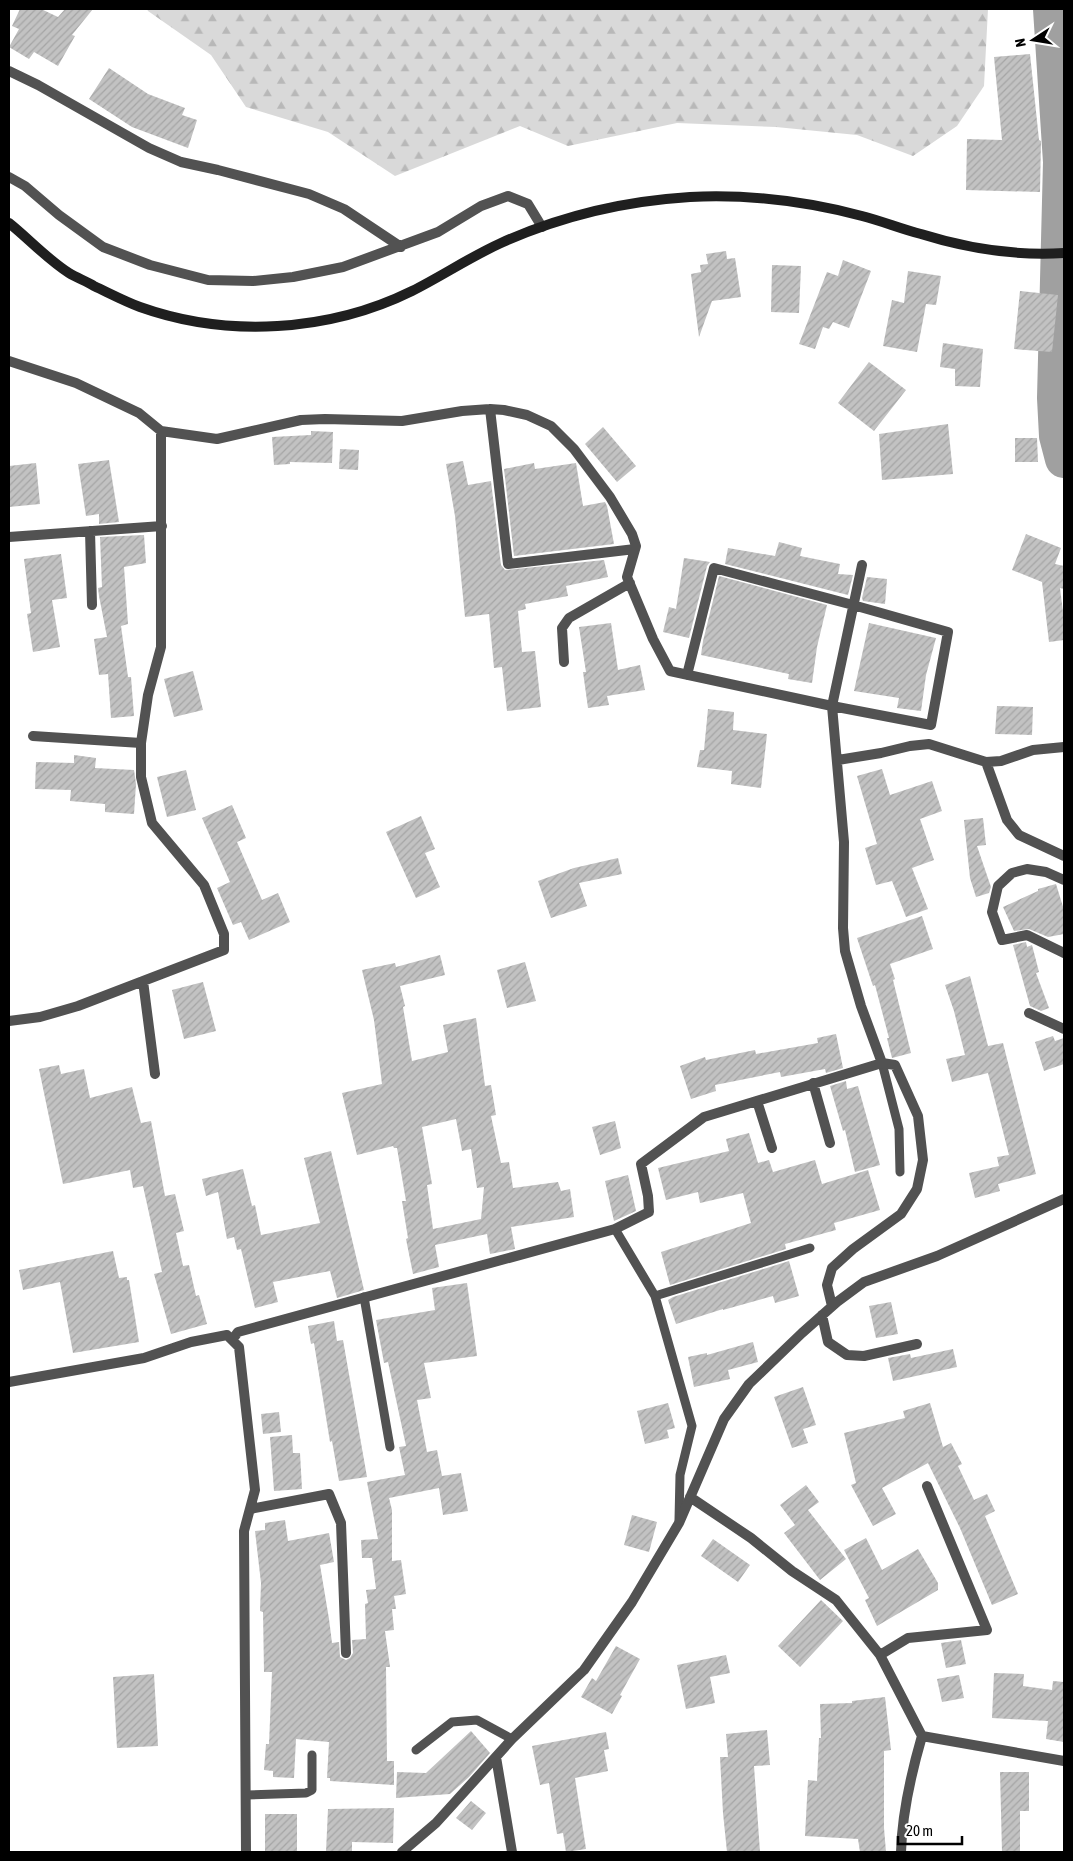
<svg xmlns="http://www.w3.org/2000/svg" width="1073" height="1861" font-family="'Asap Condensed',sans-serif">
<defs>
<pattern id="forest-firs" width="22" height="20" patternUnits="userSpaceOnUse" patternTransform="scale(1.25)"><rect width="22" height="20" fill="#d9d9d9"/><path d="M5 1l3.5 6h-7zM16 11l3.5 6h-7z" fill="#b8b8b8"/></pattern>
<pattern id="building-hatch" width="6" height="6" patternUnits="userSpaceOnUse" patternTransform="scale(1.25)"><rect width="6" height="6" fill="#c2c2c2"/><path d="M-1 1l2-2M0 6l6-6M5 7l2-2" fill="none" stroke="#a5a5a5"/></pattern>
</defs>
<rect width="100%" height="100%" fill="#fff"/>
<!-- forest -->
<path fill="url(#forest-firs)" d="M147 9H988L984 86 957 126 913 156 857 135 776 127 677 123 568 146 520 126 395 176 328 132 246 107 211 55 148 11Z"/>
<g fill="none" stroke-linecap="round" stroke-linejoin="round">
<!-- river -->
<path stroke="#a0a0a0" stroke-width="38" d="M1052 9 1062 162 1056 398 1058 436 1064 459"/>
</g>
<!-- building -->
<path fill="url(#building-hatch)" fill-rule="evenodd" d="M20 9H41L58 17 65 9H93L72 35 75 36 58 66 34 52 29 59 9 47 19 29 12 26Z
M1030 54 1039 140 1041 141 1040 192 966 190 967 139 1002 140 994 57Z
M109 68 148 94 185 108 182 115 197 120 188 148 132 127 89 99Z
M726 251 727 259 735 258 741 297 712 301 699 337 691 274 701 272 700 265 708 264 706 254Z
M843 260 871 271 849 328 833 322 829 329 823 327 815 349 799 344 827 272 838 276Z
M772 265 801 266 799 313 771 312Z
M908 271 941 276 936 305 926 304 917 352 883 346 892 300 904 303Z
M1020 291 1058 295 1052 352 1014 349Z
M943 343 983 349 980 387 955 386V369L940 367Z
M869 362 906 390 874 431 838 403Z
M948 424 953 474 882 480 879 434Z
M603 427 636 466 617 482 585 444Z
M311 431 333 432 332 463 290 462V464L274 465 272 437 311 435Z
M1015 438H1037L1038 462H1015Z
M340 449 359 450 358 470 339 469Z
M109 460 119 522 99 524V514L86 516 78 464Z
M463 461 468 485 491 481 501 565 505 570 604 560 608 577 566 586 568 596 525 604 526 609 518 611 522 652 535 651 541 707 507 711 502 667 494 668 489 614 465 617 455 516 446 464Z
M36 463 40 504 9 507V466Z
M534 463 535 469 576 463 583 506 605 502 607 506 614 544 514 556 504 469Z
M1026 534 1061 548 1055 564 1064 566V589L1060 588 1064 620V640L1049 642 1042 582 1012 570Z
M144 535 146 563 124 567 128 624 121 626 128 677H131L134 716 111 718 108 674 99 675 94 639 107 637 99 596 98 588 102 587 100 537Z
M779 542 802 548 800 556 840 564 838 574 853 575 848 595 725 564 728 548 775 556Z
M61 554 67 598 52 600 60 647 33 652 27 614 31 613 24 559Z
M684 558 710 562 707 566 689 638 663 632 669 607 676 609Z
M719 576 827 605 817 647 812 683 788 679 789 674 701 655 703 641Z
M867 577 887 579 885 604 863 601 862 598Z
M611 623 618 670 640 665 645 690 607 696 609 705 588 708 583 672H586L579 627Z
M869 623 936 638 926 675 921 711 897 708 899 698 854 691Z
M193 671 203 710 174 717 164 679Z
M997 706 1033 707 1032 735 995 734Z
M708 709 734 712 733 730 767 734 761 788 731 784 732 771 697 767 700 750H704Z
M74 755 96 758 95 768 134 770 136 784 134 814 105 812V804L70 801 71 790 35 789 36 762 74 763Z
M882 769 890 795 932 781 942 811 920 819 934 860 912 868 928 909 906 917 892 881 876 885 865 848 877 844 857 776Z
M186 770 196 810 167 817 157 777Z
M232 805 246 838 237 842 262 900 278 893 290 922 249 940 241 922 233 925 217 888 230 882 202 818Z
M421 816 435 849 425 853 440 887 416 898 386 832Z
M983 818 986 845 977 846 991 887 989 893 976 897 970 878 964 820Z
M618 858 622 874 579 883 587 906 551 918 538 881 574 868Z
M1056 884 1064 910V934L1048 937 1029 929 1014 931 1003 907 1038 891V889Z
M922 916 933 949 890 964 895 979 893 980 911 1053 892 1058 887 1038H889L875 985 873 986 857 938Z
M1026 942 1027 947 1032 945 1039 972 1036 973 1049 1008 1041 1011 1030 1006 1013 945Z
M440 955 445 975 400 986 405 1006 403 1007 412 1061 448 1052 443 1025 476 1018 485 1086 491 1085 496 1115 491 1116 501 1163 509 1162 513 1188 558 1182 561 1191 570 1189 574 1217 511 1227 515 1249 490 1254 487 1234 435 1245 439 1267 413 1274 406 1239 408 1238 402 1201H406L397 1148H394L393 1146 357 1155 342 1093 382 1084 374 1020 362 970 395 963 396 967ZM456 1119 462 1151 471 1149 477 1188 484 1187 481 1219 433 1229 427 1185 432 1184 422 1127Z
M525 962 536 1001 507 1008 497 970Z
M970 976 988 1046 1003 1043 1036 1174 998 1184 1000 1191 975 1198 969 1173 999 1166 997 1157 1009 1155 988 1073 952 1082 946 1059 965 1055 954 1011 945 985Z
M203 982 216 1031 184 1039 172 990Z
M836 1034 843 1068 826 1073 825 1069 781 1077 780 1072 715 1085 716 1091 691 1099 680 1066 705 1057 706 1060 755 1050 756 1054 818 1043 817 1038Z
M1053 1036 1055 1041 1064 1038V1064L1044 1071 1035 1042Z
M59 1065 61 1074 84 1069 90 1098 132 1087 141 1123 151 1121 165 1196 175 1194 184 1231 176 1233 183 1266 189 1265 196 1296 199 1295 207 1324 171 1334 154 1274 162 1272 143 1186 133 1188 130 1170 63 1184 39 1069Z
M846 1081 847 1089 858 1086 880 1165 855 1172 845 1130 843 1131 830 1086Z
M615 1121 621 1148 600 1155 592 1127Z
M749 1133 758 1163 769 1160 773 1172 815 1160 822 1184 868 1170 880 1210 834 1223 836 1230 785 1244 786 1249 670 1285 661 1252 751 1223 743 1193 700 1203 698 1192 666 1200 658 1168 729 1151 726 1139Z
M331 1151 364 1290 337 1298 330 1271 273 1282 278 1302 255 1308 241 1249 237 1250 234 1237 227 1239 218 1192 206 1196 202 1179 243 1169 252 1206 255 1205 261 1235 320 1223 304 1158Z
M628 1175 636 1211 614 1221 605 1181Z
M113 1251 119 1278 127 1277V1280H129L139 1342 73 1353 60 1282 23 1290 19 1270Z
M789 1261 799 1296 775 1303 773 1296 723 1310V1309L676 1324 668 1300 673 1297Z
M467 1283 477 1356 424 1363 431 1398 417 1400 427 1452 437 1450 442 1476 461 1473 468 1511 443 1515 439 1488 389 1498 392 1510V1561L401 1560 406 1594 394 1596 396 1609H392L394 1630 385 1631 390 1667H386L387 1761H394V1785L330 1781V1778H327L329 1742 296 1739 294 1778 273 1777V1771L264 1770 266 1744H269L272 1672H264L263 1612 260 1611 261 1583 255 1531 265 1530V1523L285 1520 288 1541 329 1533 334 1562 320 1565 329 1619 332 1643 339 1642 340 1657 346 1660 350 1658 353 1653 352 1640 366 1639 365 1604 368 1603 366 1590 376 1589 372 1558H362L361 1540 378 1539 367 1482 405 1475 399 1447 406 1446 388 1362 384 1363 376 1320 435 1310 432 1288Z
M891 1302 898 1334 876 1338 869 1306Z
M334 1321 337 1341 343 1340 367 1477 339 1481 332 1441 330 1442 314 1343 311 1344 308 1326Z
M753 1342 758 1362 728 1370 730 1379 694 1387 688 1357 707 1353V1355Z
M953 1349 957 1367 893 1381 888 1358 910 1354 911 1358Z
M803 1387 816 1425 803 1429 808 1443 792 1448 774 1397Z
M668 1403 675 1428 667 1430 669 1438 645 1444 637 1411Z
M930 1403 943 1447 951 1443 962 1464 958 1466 974 1500 987 1494 995 1511 985 1516 1018 1594 992 1605 960 1528 928 1463 882 1488 896 1514 873 1526 851 1485 856 1483 844 1433 905 1418 903 1411Z
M279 1412 281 1432 263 1434 261 1414Z
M292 1435 293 1453H300L302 1489 274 1491 270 1437Z
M806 1485 819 1502 808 1510 846 1559 820 1580 784 1533 795 1525 780 1505Z
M632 1515 657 1522 649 1552 624 1545Z
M866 1538 882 1570 918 1549 938 1583V1590L877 1626 865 1600 869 1598 844 1550Z
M713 1539 750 1565 738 1582 701 1556Z
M821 1600 843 1621 800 1667 778 1646Z
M961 1640 966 1664 946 1668 941 1643Z
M616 1646 640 1659 620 1695 622 1696 612 1714 581 1697 592 1678 596 1681Z
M726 1655 730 1673 710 1677 715 1703 686 1709 677 1665Z
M994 1673 1024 1674 1023 1686 1052 1690 1053 1681 1064 1682V1742L1046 1739 1048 1721 992 1718Z
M154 1674 158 1746 117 1748 113 1677Z
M959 1675 964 1698 942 1702 937 1679Z
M885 1697 891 1750 884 1751V1828L886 1852H860L858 1839 805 1836 808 1780 817 1781 819 1738H821L820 1704 852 1703V1701Z
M767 1730 770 1765 754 1766 760 1852H727L723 1813 720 1757H728L726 1734Z
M471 1731 490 1753 469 1777 450 1794 396 1798 397 1772 426 1773Z
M606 1732 609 1749 604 1750 608 1771 575 1778 586 1849 566 1852 563 1833 557 1834 549 1783 540 1785 532 1746Z
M1000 1772H1029V1811H1020V1852H1002Z
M471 1801 486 1813 472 1830 456 1818Z
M394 1808 393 1843 352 1842V1852H326L328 1809Z
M265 1814H297V1852H265Z"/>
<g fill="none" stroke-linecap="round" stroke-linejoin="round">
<!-- lane -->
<path stroke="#525252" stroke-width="9" d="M882 1063 899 1129 900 1172
M615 1229 655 1296 692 1426 680 1475 679 1520
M655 1296 810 1248
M364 1297 390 1447
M416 1750 452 1722 477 1720 512 1739
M246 1795 306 1793 312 1790V1755"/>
<!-- street -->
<path stroke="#525252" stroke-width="10" d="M9 71 38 85 149 148 181 162 218 170 309 194 344 209 401 247
M9 177 25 186 59 215 103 247 150 265 208 280 253 281 293 277 343 267 438 232 481 206 508 196 528 204 542 227
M9 361 76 383 139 413 161 431 217 439 301 420 325 419 402 421 462 411 490 409 504 410 527 415 551 426 574 449 610 497 632 534 636 546 627 577 653 639 670 671 832 706 844 842 843 928 845 951 861 1006 882 1063
M490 409 508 564 635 549
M90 531 92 605
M9 537 162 526
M564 662 562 628 569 618 630 583
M687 675 714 568 853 605 948 632 931 725 832 706 862 565
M33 736 141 743
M838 760 881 753 910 746 929 744 986 762 1001 761 1033 750 1064 747
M986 762 1007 820 1019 835 1064 856
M1064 880 1046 872 1027 869 1012 873 998 886 992 912 1002 940 1027 935 1064 953
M143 981 155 1074
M1029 1013 1064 1029
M9 1021 40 1017 78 1006 224 950V934L204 885 152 823 141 777V743L148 695 161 647V431
M813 1083 830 1143
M757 1101 772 1148
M822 1315 828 1342 847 1355 864 1356 917 1344
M232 1340 238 1332 615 1229 649 1212 648 1196 641 1164 704 1117 882 1063 895 1065 918 1116 923 1160 917 1189 901 1214 853 1249 832 1268 827 1285 832 1306
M9 1382 144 1358 191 1342 227 1335 239 1347 255 1490 244 1531 246 1852
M690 1497 751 1538 792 1571 836 1600 880 1655 922 1736C911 1774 902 1812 901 1852
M250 1509 329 1494 341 1523 346 1653
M880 1655 908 1638 987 1630 927 1486
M922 1736 1064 1761
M496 1757 512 1852
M402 1852 436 1823 512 1739 584 1670 632 1602 679 1523 724 1419 749 1384 802 1333 837 1302 864 1282 937 1256 1064 1199"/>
<!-- secondary -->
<path stroke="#1f1f1f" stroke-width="10" d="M9 223C29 239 47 259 69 273 77 278 86 281 94 286 109 293 124 301 140 307 227 338 329 332 412 291 442 276 470 257 501 243 561 216 625 201 690 197 748 194 805 201 862 216 882 221 901 229 921 234 966 248 1017 256 1064 253"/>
</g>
<!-- border -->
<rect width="1073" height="1861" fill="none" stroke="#000000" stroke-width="20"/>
<!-- north arrow -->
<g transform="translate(1033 40) rotate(258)" stroke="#ffffff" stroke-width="4" paint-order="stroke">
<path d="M0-4L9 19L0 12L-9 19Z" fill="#000000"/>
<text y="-8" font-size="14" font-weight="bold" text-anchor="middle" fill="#000000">N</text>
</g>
<!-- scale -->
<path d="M898 1836v8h64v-8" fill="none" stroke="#000000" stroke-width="2.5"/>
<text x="906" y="1836" font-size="15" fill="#000000" stroke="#ffffff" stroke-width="4" paint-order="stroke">20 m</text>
</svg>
